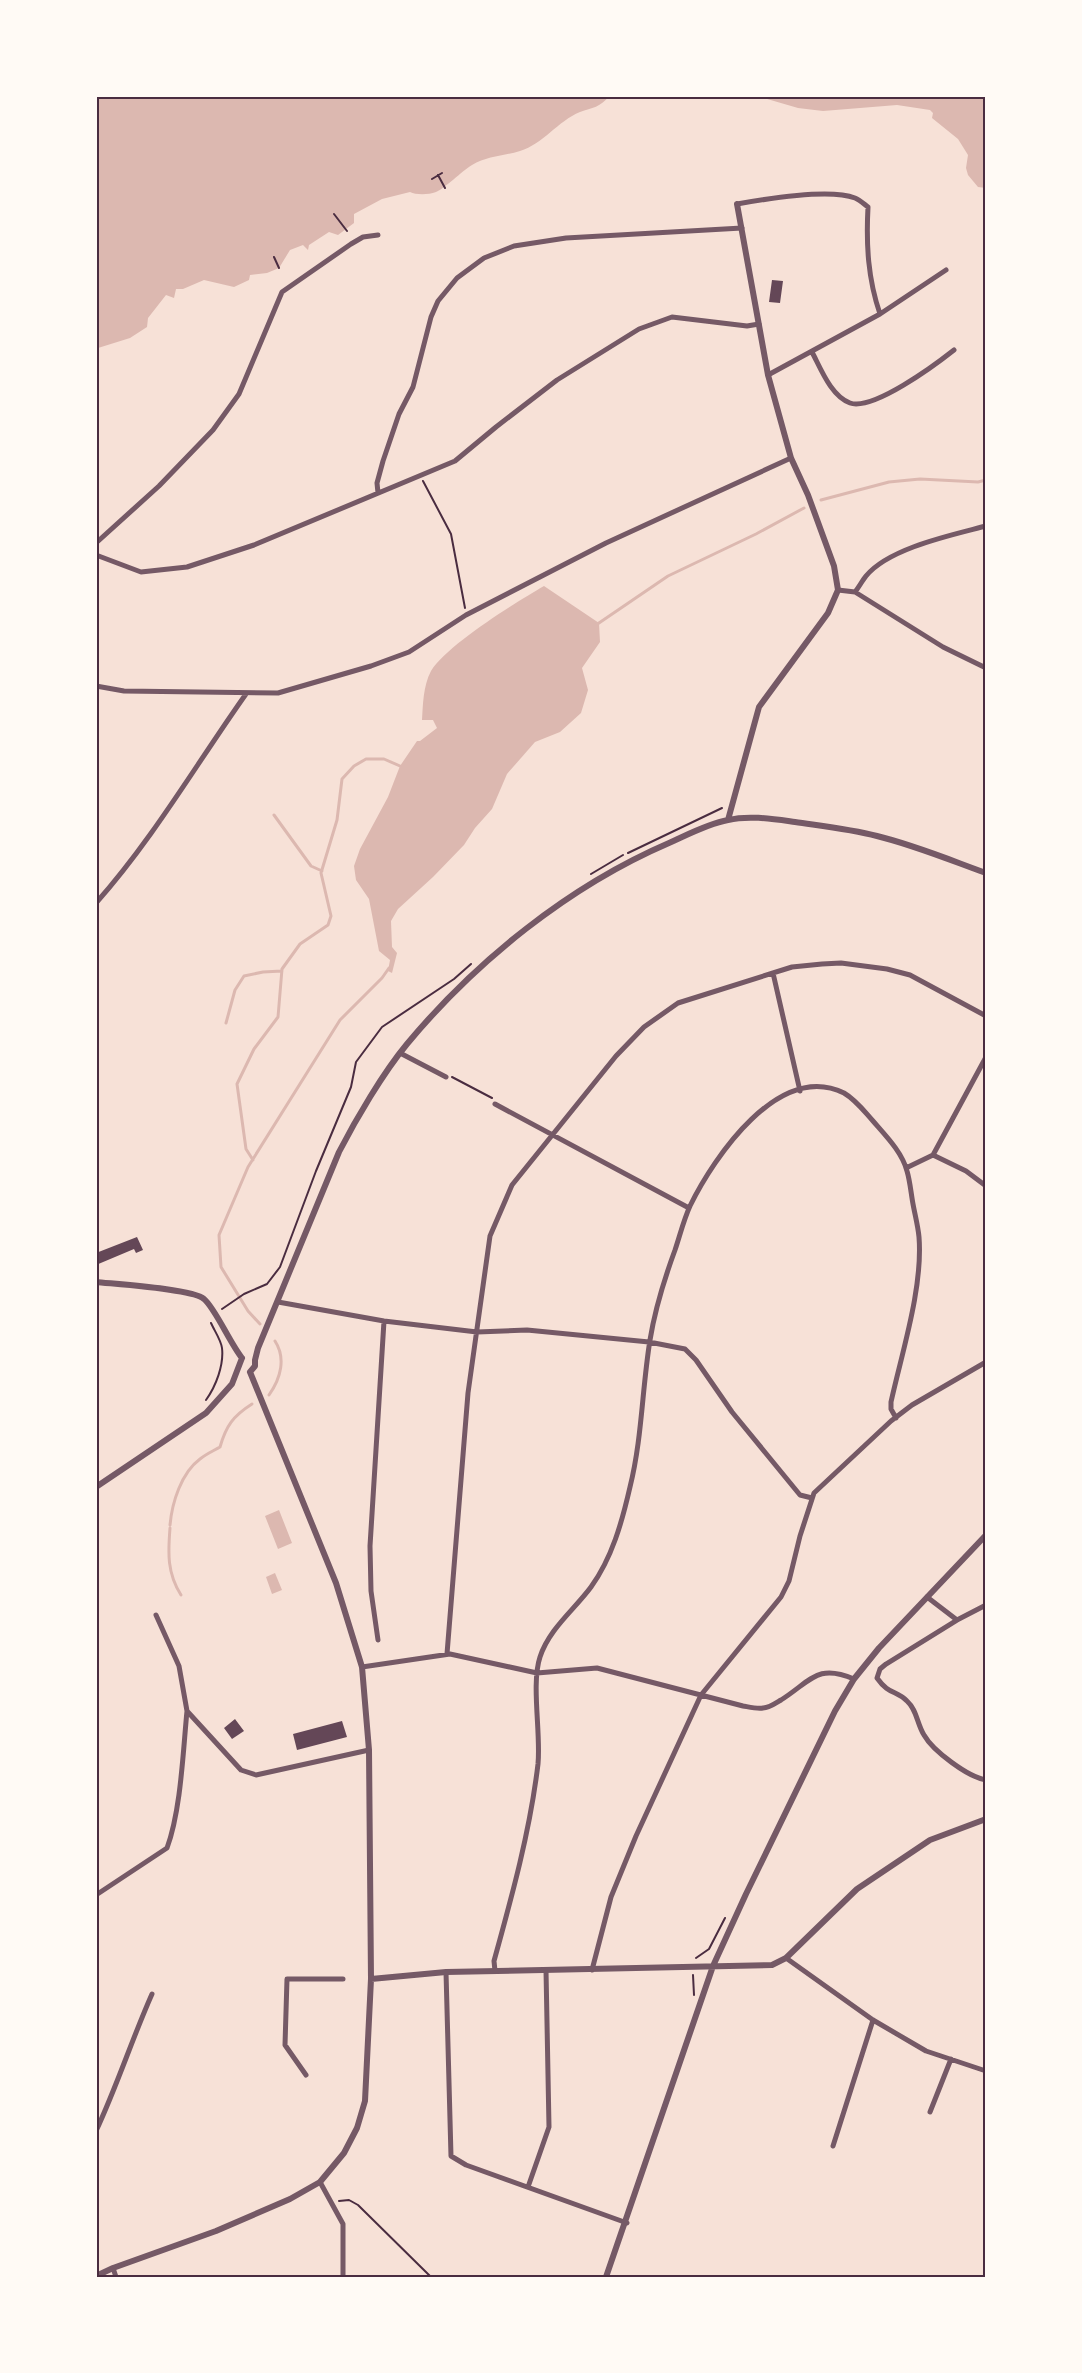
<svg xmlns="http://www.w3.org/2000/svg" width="1082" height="2373" font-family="'DejaVu Sans',sans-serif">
<rect width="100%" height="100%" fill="#f7e1d7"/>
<!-- water -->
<path fill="#dcb8b0" d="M96 96H609C601 107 592 108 580 112 558 121 543 144 520 151 504 156 487 156 472 165 462 171 444 189 436 192 428 195 416 195 410 192L382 199 354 214V223L338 235 329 232 309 245 308 250 303 245 290 250 279 268 267 273 250 275 249 280 234 287 204 280 183 289H176L174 298 166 295 148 318 147 327 130 338 98 348 96 358Z
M757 96H986V188L978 187 968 175 966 168 968 155 958 139 932 118 933 113 930 110 897 105 823 111 798 108Z
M544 586 599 623 600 642 582 668 588 690 581 713 560 732 535 742 507 774 492 809 475 828 464 845 433 877 398 909 391 921 392 947 397 953 392 973 388 971 390 960 379 951 369 899 356 880 354 866 360 849 388 797 400 766 417 741H420L437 728 433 720H422C423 705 423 686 431 671 448 644 515 603 544 586Z
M279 1510 292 1543 278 1549 265 1516Z
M275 1573 282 1590 272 1594 266 1577Z"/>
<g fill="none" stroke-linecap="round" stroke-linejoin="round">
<!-- stream -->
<path stroke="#dcb8b0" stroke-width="3" d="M821 500 889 482 920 479 978 482 986 480
M596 625 668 576 756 534 804 508
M274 815 311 866 322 871
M226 1023 235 990 244 976 263 972 282 971
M253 1160 246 1149 237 1084 254 1049 278 1017 282 969 300 944 328 925 331 916 321 873 337 820 342 779 354 766 366 759H384L400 766
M260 1324 248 1311 221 1267 219 1235 248 1167 340 1020 382 978 389 968
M269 1395C281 1378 286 1358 275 1341
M170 1525C172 1503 181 1473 200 1459 206 1454 213 1451 220 1447 226 1426 233 1416 252 1404
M170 1528C168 1553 167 1573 181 1595"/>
</g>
<!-- building -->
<path fill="#644757" d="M772 280 783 281 780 303 769 302Z
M137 1237 143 1250 136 1253 134 1249 96 1265V1253Z
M235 1719 244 1731 232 1739 224 1728Z
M342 1721 347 1737 297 1750 293 1734Z"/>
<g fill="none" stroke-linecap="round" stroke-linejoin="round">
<!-- path -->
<path stroke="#4a2c40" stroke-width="2" d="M438 175 445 188
M432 179 442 173
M334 214 347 231
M274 257 279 268
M423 481 451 534 465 608
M628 853 722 808
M591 874 623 855
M452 1077 492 1098
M222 1309 244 1294 267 1284 280 1267 316 1171 351 1087 356 1062 382 1027 454 979 471 964
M206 1400C216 1386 224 1365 222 1348 221 1340 214 1330 211 1323
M696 1958 709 1949 725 1918
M693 1975 694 1995
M339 2201 349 2200 358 2205 431 2277"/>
<!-- minor -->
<path stroke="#755966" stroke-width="5" d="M737 204C765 199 829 188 855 198 860 200 864 204 868 207 866 245 868 279 880 314
M812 352C821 369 831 396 850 403 873 411 935 365 954 350
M768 375 880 314 946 270
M378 493 377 483 383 461 399 414 413 387 431 317 438 301 457 278 484 258 514 246 566 238 742 228
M96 543 159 486 213 430 239 394 282 292 351 244 363 237 378 235
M96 555 141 572 187 567 254 545 455 461 496 427 557 380 639 329 672 317 747 326 759 324
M838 590 855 592 943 647 986 668
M855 592C859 587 862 581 866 576 889 548 952 535 986 526
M96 686 124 691 278 693 371 666 409 652 466 615 606 543 791 458
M96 903C153 839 197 763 246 694
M773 973 800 1091
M400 1053 446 1077
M495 1104 689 1208
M933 1155 966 1171 986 1186
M906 1168 933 1155 986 1057
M278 1302 384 1321 477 1332 527 1330 649 1342 685 1349 696 1360 732 1412 800 1495 812 1498
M927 1597 957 1620
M986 1605 957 1620 886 1664 880 1669 877 1678C889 1695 896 1690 907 1701 917 1710 917 1724 924 1735 933 1751 968 1777 986 1780
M156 1615 179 1666 187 1711 241 1770 256 1775 369 1750
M378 1640 371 1591 370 1546 384 1321
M447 1654 468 1393 490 1236 512 1185 616 1056 644 1027 678 1003 792 967 822 964 841 963 887 969 910 975 986 1016
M362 1667 450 1654 537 1673 597 1668 743 1706C749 1707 757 1709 763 1708 769 1708 776 1703 781 1700 811 1681 817 1663 854 1679
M96 1895 167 1848C181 1810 183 1751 187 1711
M786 1958 873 2020 926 2051 986 2071
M592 1970 611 1897 636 1836 701 1695 781 1597 789 1581 800 1536 814 1493 891 1421 912 1405 986 1362
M495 1971 494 1961C512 1896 530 1831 538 1764 541 1733 531 1684 540 1657 549 1629 574 1610 591 1587 612 1558 622 1522 630 1487 642 1439 642 1389 650 1340 655 1309 664 1280 675 1250 680 1235 684 1219 690 1206 714 1157 779 1061 844 1093 856 1100 864 1111 873 1121 886 1136 902 1152 907 1171 910 1181 911 1193 913 1204 915 1215 918 1226 919 1237 923 1288 902 1352 891 1402V1409L896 1418
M446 1972 451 2156 466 2165 627 2223
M986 2037V2094
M306 2075 285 2045 287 1979H343
M930 2112 951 2059
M96 2131C117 2086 132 2039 152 1994
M833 2146 873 2020
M320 2182 343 2224V2277
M528 2187 549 2127 546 1970
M113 2268 116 2277"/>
<!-- tertiary -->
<path stroke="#755966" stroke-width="6" d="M728 820 759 707 828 613 838 590 834 566 808 495 791 458 768 375 737 204
M96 1282C114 1284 193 1289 204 1299 215 1308 230 1343 242 1358
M250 1372 255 1366V1360L258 1348 339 1152C356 1119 383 1073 407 1044 476 961 569 886 669 843 687 835 707 824 728 820 749 815 773 819 795 822 822 826 850 829 877 836 914 845 950 860 986 873
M96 1487 206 1413 232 1384 242 1358
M371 1979 446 1972 772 1965 786 1958 857 1889 930 1840 986 1819
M96 2276 113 2268 216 2231 290 2199 320 2182 344 2153 357 2128 365 2101 371 1979 369 1750 362 1667 336 1583 250 1372
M606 2277 713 1966 746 1894 835 1711 854 1679 879 1648 986 1535"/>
</g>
<!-- border -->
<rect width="1082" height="2373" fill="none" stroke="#fffaf5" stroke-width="195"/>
<rect x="98" y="98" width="886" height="2178" fill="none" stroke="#4a2c40" stroke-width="2"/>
</svg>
